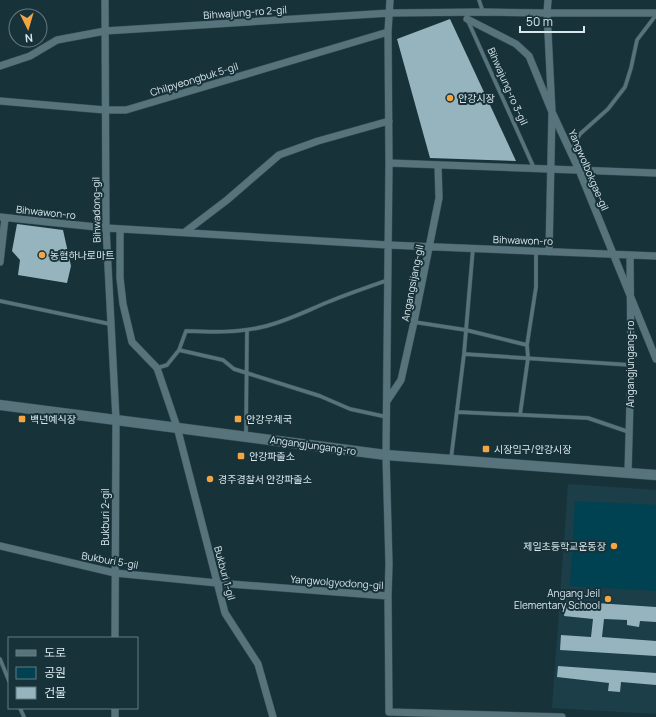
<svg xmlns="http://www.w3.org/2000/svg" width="656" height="717" font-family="Manrope,'Noto Sans KR',sans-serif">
<rect width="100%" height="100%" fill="#18323a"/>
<!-- built -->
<path fill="#1b3e48" d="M568 484 656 490V714L552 708Z"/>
<!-- green -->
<path fill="#004251" d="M575 501 656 505V591L570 586Z"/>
<!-- building -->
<path fill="#96b4bd" d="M450 19 516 161 430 158 397 39Z
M17 224 63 230 71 266 67 283 18 275 20 260 12 251Z
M566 601 656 607V622L640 621 639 627 627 625V620L604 619 602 637 656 641V656L560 650 561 635 591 637 593 619 564 616Z
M558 666 656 673V685L621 682 620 692 608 691 609 683 557 677Z"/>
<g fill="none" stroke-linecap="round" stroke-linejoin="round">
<defs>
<path id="lane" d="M479 0 483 12
M468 21 534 168
M571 150 580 134 608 109 625 87 631 68 637 40 656 15
M0 301 110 324
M414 322 466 330 527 345 528 358 520 415
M527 345 536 287V251
M179 350 223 360 234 369 320 396 350 409 387 417
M464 354 631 365
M157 368 167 365 179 350 186 331C211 332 237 333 262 327 285 322 306 311 328 302 347 294 368 287 388 280
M457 412 588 418 629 432
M246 435 247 330
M451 459 464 354 473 248
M0 659 9 681
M20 708 24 717"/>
<path id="street" d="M105 0 106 228 116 419 115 638
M548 0 547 13 552 112 549 252
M467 19 516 44 529 56 552 112 579 170 656 359
M0 66 30 56 57 40 105 31 390 13 483 12 547 13H656
M0 101 105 110H126L388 32
M389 163 656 173
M0 217 106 228 388 245 656 256
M120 229V278L123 304 132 342 157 368 177 427 225 613 258 664 273 717
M185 232 227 200 279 155 318 141 389 121
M0 262 5 218
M387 401 401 380 414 322 439 198 438 165
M628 473 631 365 630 255
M0 546 115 573 217 583 388 596 389 564 386 455 389 163 388 32 390 0
M388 596 389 712
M389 712 562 717
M115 717V708"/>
<path id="secondary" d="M0 405 386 455 656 475"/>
</defs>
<!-- lane casing -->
<use href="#lane" stroke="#395056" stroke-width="4.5"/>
<!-- street casing -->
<use href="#street" stroke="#395056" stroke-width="8"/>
<!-- secondary casing -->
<use href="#secondary" stroke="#395056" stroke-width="11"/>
<!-- lane -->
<use href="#lane" stroke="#57737c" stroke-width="3.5"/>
<!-- street -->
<use href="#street" stroke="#57737c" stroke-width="7"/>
<!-- secondary -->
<use href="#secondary" stroke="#57737c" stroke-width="10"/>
</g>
<!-- markers -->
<g fill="#f2a542" stroke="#18323a" stroke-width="1.5">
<circle cx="450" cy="98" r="4"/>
<circle cx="42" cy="255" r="4"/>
<rect x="18" y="415" width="8" height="8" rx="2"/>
<rect x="234" y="415" width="8" height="8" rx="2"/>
<rect x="482" y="445" width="8" height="8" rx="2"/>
<rect x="237" y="452" width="8" height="8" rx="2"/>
<circle cx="210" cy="479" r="4"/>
<circle cx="614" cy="546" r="4"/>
<circle cx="608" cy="599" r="4"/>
</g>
<g text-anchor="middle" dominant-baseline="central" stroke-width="4" stroke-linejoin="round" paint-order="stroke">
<!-- street labels -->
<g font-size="10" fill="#d9e8ed" stroke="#18323a">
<text transform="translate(245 12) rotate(-4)">Bihwajung-ro 2-gil</text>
<text transform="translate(194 79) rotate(-17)">Chilpyeongbuk 5-gil</text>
<text transform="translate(508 86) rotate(66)">Bihwajung-ro 3-gil</text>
<text transform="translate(589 170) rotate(67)">Yangwolbokgae-gil</text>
<text transform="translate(96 210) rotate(-91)">Bihwadong-gil</text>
<text transform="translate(46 212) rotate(6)">Bihwawon-ro</text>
<text transform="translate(523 240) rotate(2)">Bihwawon-ro</text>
<text transform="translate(412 283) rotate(-79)">Angangsijang-gil</text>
<text transform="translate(630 364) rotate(-90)">Angangjungang-ro</text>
<text transform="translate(313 445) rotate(8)">Angangjungang-ro</text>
<text transform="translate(105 517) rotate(-90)">Bukburi 2-gil</text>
<text transform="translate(110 560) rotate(10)">Bukburi 5-gil</text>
<text transform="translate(225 573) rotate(75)">Bukburi 1-gil</text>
<text transform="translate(337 582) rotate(4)">Yangwolgyodong-gil</text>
</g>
<!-- poi labels -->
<g font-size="10" fill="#d9e8ed" stroke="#18323a" text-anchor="start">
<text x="458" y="98">안강시장</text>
<text x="50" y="255">농협하나로마트</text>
<text x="30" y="419">백년예식장</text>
<text x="246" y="419">안강우체국</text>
<text x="494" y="449">시장입구/안강시장</text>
<text x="249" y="456">안강파출소</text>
<text x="218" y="479">경주경찰서 안강파출소</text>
<text x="606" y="546" text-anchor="end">제일초등학교운동장</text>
<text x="600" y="593" text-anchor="end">Angang Jeil<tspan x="600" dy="12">Elementary School</tspan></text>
</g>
</g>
<!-- legend -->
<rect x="8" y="637" width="130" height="72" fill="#18323a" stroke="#657b82"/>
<rect x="16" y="650" width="20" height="6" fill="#57737c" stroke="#657b82"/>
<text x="44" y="657" font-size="12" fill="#d9e8ed">도로</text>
<rect x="16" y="667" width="20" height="12" fill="#004251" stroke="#657b82"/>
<text x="44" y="677" font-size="12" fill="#d9e8ed">공원</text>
<rect x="16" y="687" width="20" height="12" fill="#96b4bd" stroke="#657b82"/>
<text x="44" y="697" font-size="12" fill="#d9e8ed">건물</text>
<!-- north arrow -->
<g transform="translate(28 28) rotate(175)"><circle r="19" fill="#18323a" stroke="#657b82"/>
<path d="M0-3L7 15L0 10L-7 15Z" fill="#f2a542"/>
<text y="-6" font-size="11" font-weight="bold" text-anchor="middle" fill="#d9e8ed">N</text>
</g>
<!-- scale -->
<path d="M520 26v6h64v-6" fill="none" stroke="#d9e8ed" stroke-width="2"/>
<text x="526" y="26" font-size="12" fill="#d9e8ed" stroke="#18323a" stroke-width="3" paint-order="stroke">50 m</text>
</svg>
